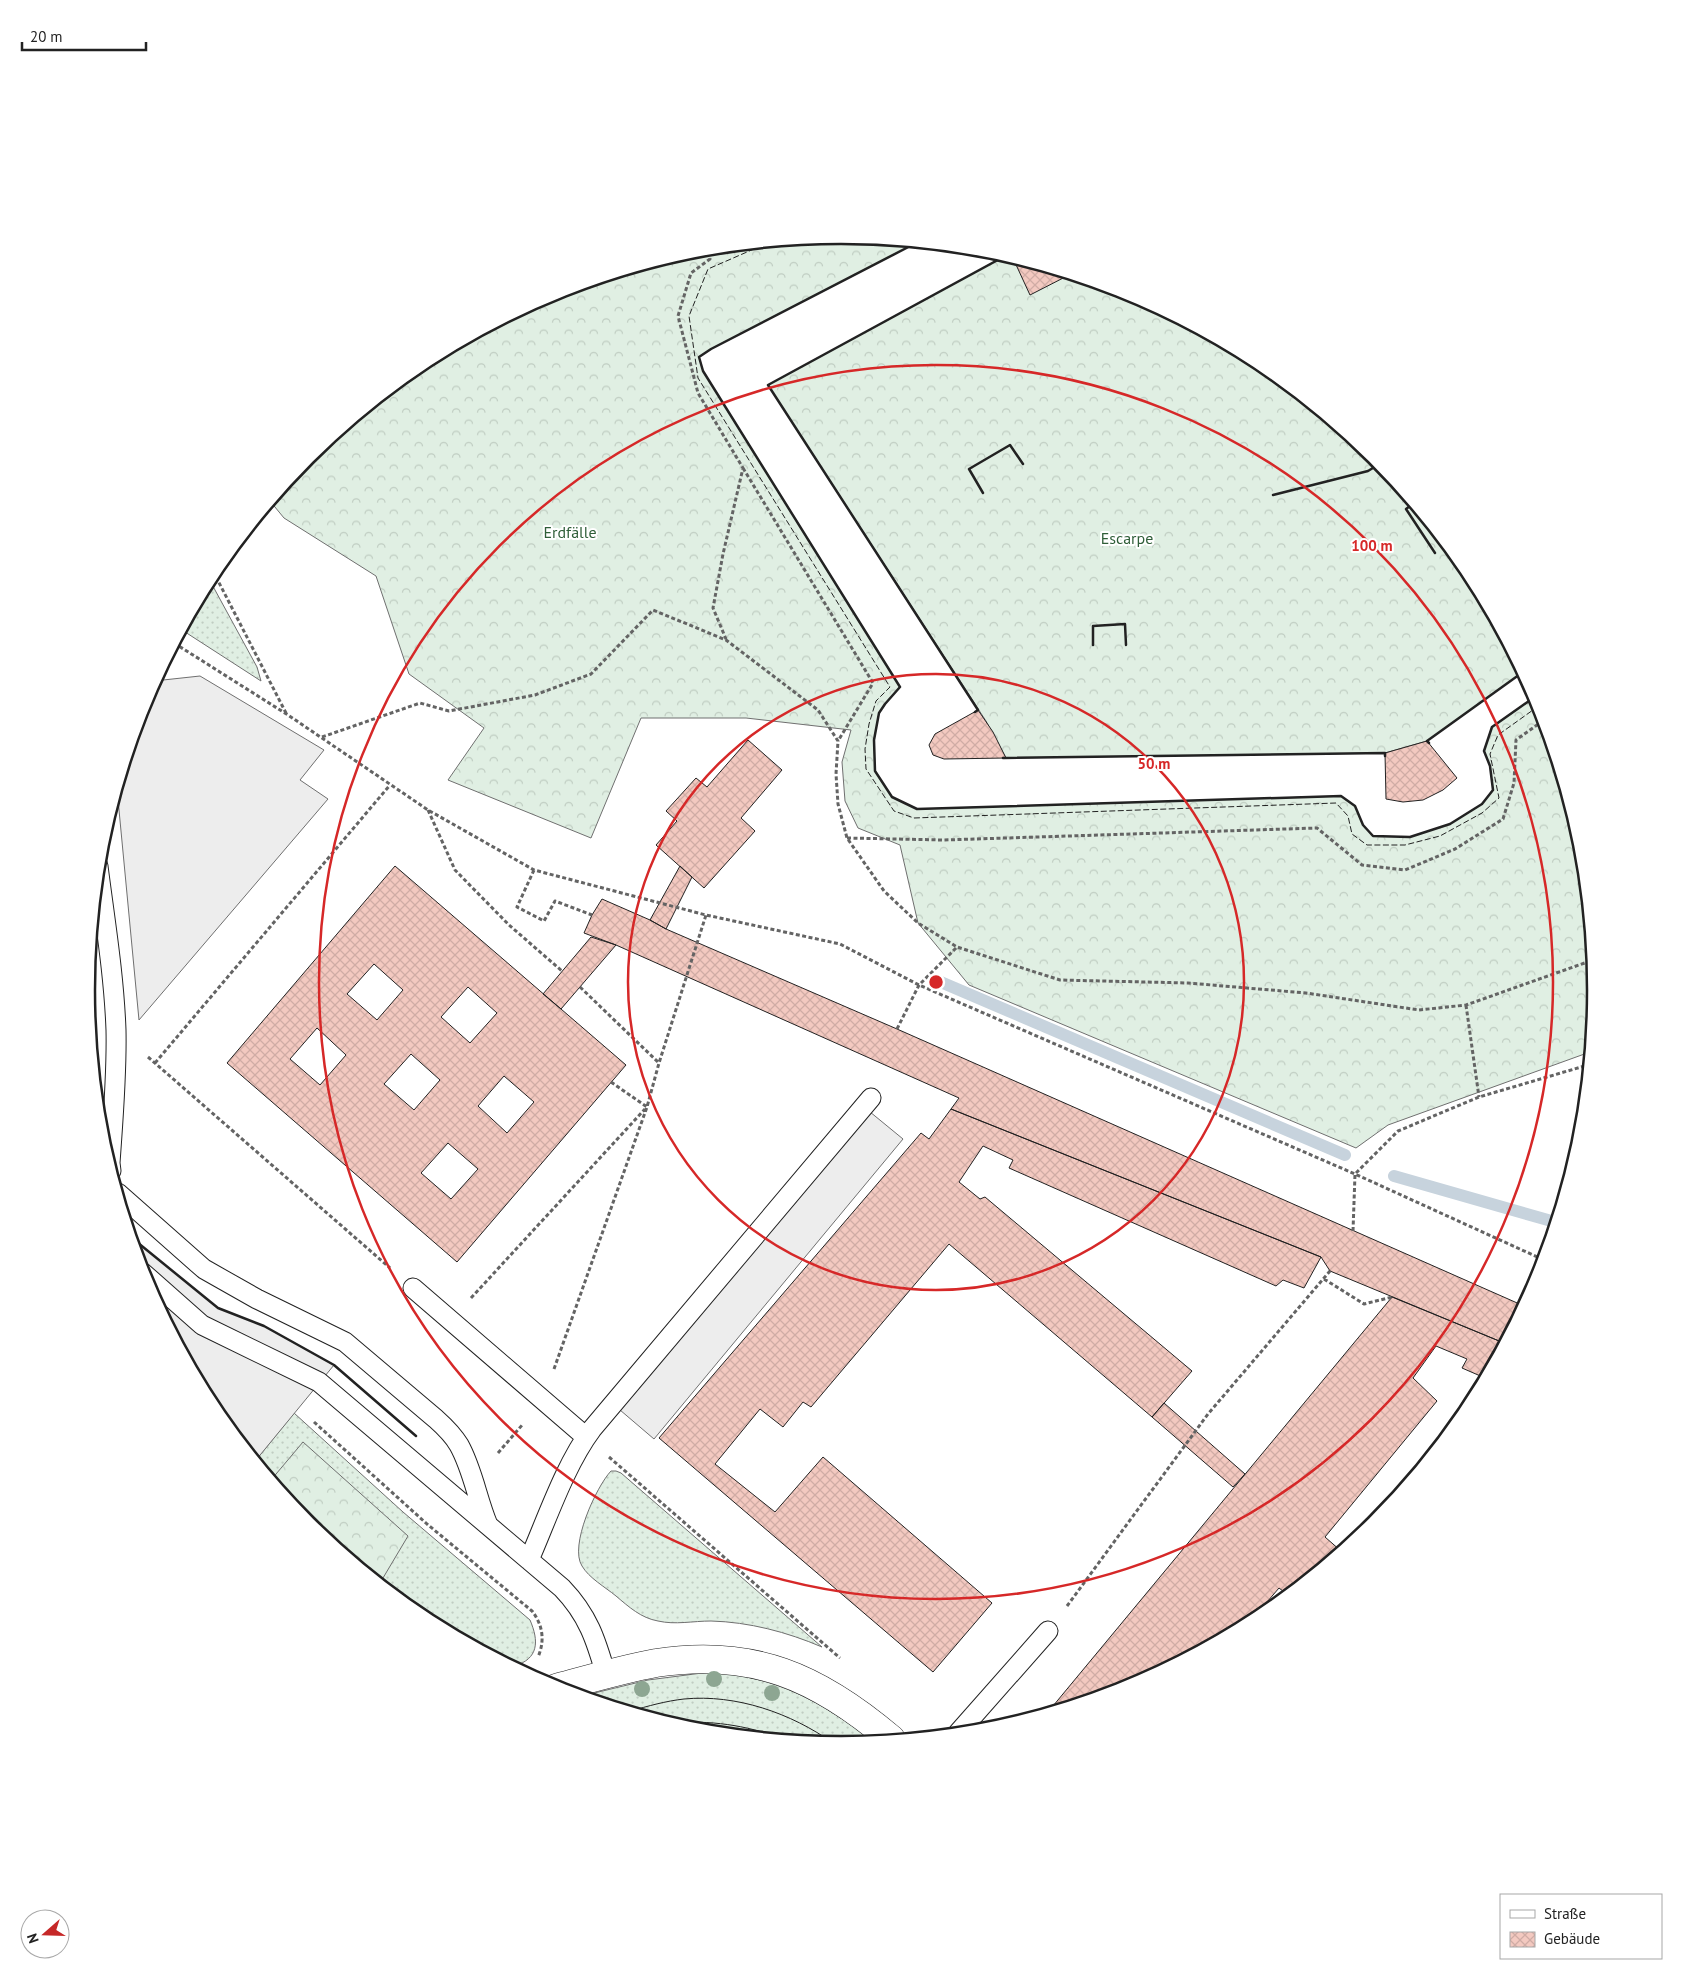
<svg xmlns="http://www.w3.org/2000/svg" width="1682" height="1979" font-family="'PT Sans',sans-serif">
<defs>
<pattern id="grass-dots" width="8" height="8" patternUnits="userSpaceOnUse" patternTransform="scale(1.25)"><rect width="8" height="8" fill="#e0efe3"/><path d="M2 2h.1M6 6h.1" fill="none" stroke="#c0cdc2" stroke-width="1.8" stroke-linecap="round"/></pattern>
<pattern id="forest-crowns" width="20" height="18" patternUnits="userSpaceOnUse" patternTransform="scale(1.25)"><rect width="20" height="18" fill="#e0efe3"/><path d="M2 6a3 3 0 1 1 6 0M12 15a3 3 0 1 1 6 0" fill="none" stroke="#c0cdc2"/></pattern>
<pattern id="building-cross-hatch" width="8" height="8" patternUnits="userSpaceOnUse" patternTransform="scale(1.25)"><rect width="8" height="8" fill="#f3c9c0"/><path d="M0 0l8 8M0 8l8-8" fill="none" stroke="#d0aca5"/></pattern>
</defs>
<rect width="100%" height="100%" fill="#fff"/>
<!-- grass -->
<path fill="url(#grass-dots)" stroke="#6f6f6f" d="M209 579 257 667 261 681 182 630Z
M294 1413 403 1512 530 1620C539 1641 539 1659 514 1666L421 1617 307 1523 256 1460Z
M611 1471H616L621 1473 822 1647C787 1632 749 1622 711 1621 693 1621 675 1625 658 1621 641 1618 629 1607 616 1596 605 1587 589 1578 582 1566 569 1546 596 1487 611 1471Z
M710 1672C778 1677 820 1701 873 1741L841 1744 693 1730 582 1696 648 1680Z"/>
<!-- forest -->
<path fill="url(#forest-crowns)" stroke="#6f6f6f" d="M841 235 918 242 711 349 699 357 703 371 900 687 885 704 879 713 874 740 875 771 892 797 917 809 1341 796 1355 806 1363 825 1373 836 1410 837 1450 824 1482 804 1493 790 1490 766 1484 751 1492 727 1536 696 1581 843 1596 990 1590 1052 1388 1125 1356 1148 969 985 918 923 900 845 858 828 845 801 842 762 851 730 746 718H641L591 838 448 780 484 728 409 674 376 576 284 518 270 501 308 456 422 362 552 292 694 249Z
M1007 255 1130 292 1261 362 1375 456 1469 570 1523 672 1427 741 1385 753 1006 758 986 721 768 385Z
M303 1442 408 1536 380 1583 307 1523 271 1480Z"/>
<!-- parking -->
<path fill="#ededed" stroke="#6f6f6f" d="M200 676 324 750 300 780 328 799 139 1020 117 789 144 700 154 681Z
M864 1107 903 1139 654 1439 613 1404Z
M132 1238 218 1308 264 1326 334 1365 256 1460 213 1409 144 1278Z"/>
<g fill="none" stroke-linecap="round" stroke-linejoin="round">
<!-- stream -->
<path stroke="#c7d3dd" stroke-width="12" d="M936 980 1345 1155
M1394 1176 1555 1222"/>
</g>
<!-- building -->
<path fill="url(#building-cross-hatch)" stroke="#222" fill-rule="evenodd" d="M1012 256 1071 274 1030 295Z
M978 710 993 732 1006 758 944 759 933 755 929 745 935 734Z
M748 740 782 770 741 818 755 831 704 888 656 845 677 821 666 811 696 778 707 787Z
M1427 741 1457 778 1443 790 1423 800 1403 802 1386 799 1385 753Z
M395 866 626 1065 457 1262 227 1063ZM374 964 403 990 377 1020 347 994ZM468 987 497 1013 470 1043 441 1017ZM317 1028 346 1055 320 1085 290 1059ZM411 1054 440 1080 414 1110 384 1084ZM504 1076 534 1102 507 1133 478 1106ZM448 1143 478 1169 451 1199 421 1173Z
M680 866 692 877 666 929 650 920Z
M602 899 650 920 666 929 897 1029 1524 1306 1504 1343 1330 1271 1321 1257 951 1109 959 1098 616 945 584 933 592 915Z
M591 937 616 945 561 1009 543 994Z
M951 1109 1321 1257 1304 1288 1283 1280 1276 1286 1009 1168 1013 1160 983 1146 959 1182 980 1199 985 1197 1192 1371 1152 1417 949 1244 811 1407 803 1402 783 1427 760 1409 715 1464 775 1512 823 1457 992 1603 933 1672 659 1438 921 1133 929 1139Z
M1392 1297 1504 1343 1485 1378 1462 1368 1467 1359 1436 1346 1413 1378 1437 1401 1325 1537 1341 1551 1288 1595 1279 1588 1249 1623 1130 1687 1048 1712Z
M1164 1403 1245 1474 1233 1487 1152 1417Z"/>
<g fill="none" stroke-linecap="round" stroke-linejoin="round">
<defs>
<path id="lane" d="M98 866C105 921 114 975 116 1030 117 1074 113 1119 110 1163L111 1171
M118 1193 204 1269 257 1299 345 1342 436 1419C445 1427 453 1435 459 1445 473 1470 477 1499 488 1525
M142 1272 202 1325 319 1382 562 1588C588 1615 596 1640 606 1675
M413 1288 586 1437
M529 1560C547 1519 565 1465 592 1429L871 1098
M958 1733 1048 1631"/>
<path id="secondary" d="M556 1688C589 1679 623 1669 656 1663 753 1648 818 1677 891 1739"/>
</defs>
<!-- lane casing -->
<use href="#lane" stroke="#222" stroke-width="21"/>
<!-- secondary casing -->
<use href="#secondary" stroke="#222" stroke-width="29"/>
<!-- path -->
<path stroke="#646464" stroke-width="3" stroke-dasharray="4 2.5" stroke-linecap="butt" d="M702 248 710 259 691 273 678 316 698 393 743 468 723 554 713 608 726 639
M743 468 873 683 838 741
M213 571 287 715
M174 643 288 715 428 810 534 870 706 915 840 944 919 985 1355 1174 1544 1260
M322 737 420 703 449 711 535 695 591 674 653 610 726 640 818 710 838 741 836 774 838 804 847 838 884 891 918 923 957 947 1060 980 1188 983 1306 993 1419 1010 1466 1005 1593 960
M428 810 455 870 509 925 562 971
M847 838 944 840 1317 828 1362 865 1405 870 1455 849 1503 819 1514 783 1516 740 1544 720
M534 870 517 907 544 921 555 901 592 915
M580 987 659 1063
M1466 1005 1479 1097
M897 1029 919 985 957 947
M148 1057 390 1268
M155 1063 390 785
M611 1082 647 1107
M1353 1231 1355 1174 1398 1131 1479 1097 1588 1065
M1324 1279 1364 1304 1392 1297
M471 1298 645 1109
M554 1369 647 1107 659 1063 706 915
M314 1422 427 1524 532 1611C543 1625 545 1641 538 1657
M498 1453 523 1424
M609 1457 840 1658
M1067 1606 1208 1414 1330 1271"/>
<!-- lane -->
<use href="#lane" stroke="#fff" stroke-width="19"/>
<!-- secondary -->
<use href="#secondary" stroke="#fff" stroke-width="28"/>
<!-- tram -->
<path stroke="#222" stroke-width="1" d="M631 1711C648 1706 666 1701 684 1699 736 1694 791 1713 833 1743
M673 1723C709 1720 746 1725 780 1738"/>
<!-- fence -->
<path stroke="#222" stroke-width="1" stroke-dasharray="6 2.5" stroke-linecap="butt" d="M770 242 708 269 689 316 698 378 890 687 876 701 869 724 865 749 866 769 894 811 914 818 1336 803 1348 816 1352 834 1367 845H1405L1440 836 1482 813 1499 798 1490 754 1498 735 1540 705"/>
<!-- wall -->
<path stroke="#222" stroke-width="2.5" d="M918 242 711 349 699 357 703 371 900 687 885 704 879 713 874 740 875 771 892 797 917 809 1341 796 1355 806 1363 825 1373 836 1410 837 1450 824 1482 804 1493 790 1490 766 1484 751 1492 727 1536 696
M983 493 969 469 1010 445 1023 464
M1273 495 1368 471 1381 463
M1414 503 1406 509 1435 553
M1093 645V626L1125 624 1126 645
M975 712 978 710 768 385 1007 255
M1429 743 1427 741 1523 672
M1003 758 1385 753V756
M132 1238 218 1308 264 1326 334 1365 416 1436"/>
</g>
<!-- trees -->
<g fill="#8da692">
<circle cx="714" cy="1679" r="8"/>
<circle cx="642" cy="1689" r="8"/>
<circle cx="772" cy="1693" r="8"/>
</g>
<!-- distance rings -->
<g fill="none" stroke="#d62828" stroke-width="2.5">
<circle cx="936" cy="982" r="308"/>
<circle cx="936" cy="982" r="617"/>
</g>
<g text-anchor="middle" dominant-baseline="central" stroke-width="4" stroke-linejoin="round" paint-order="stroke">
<!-- park labels -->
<g font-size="16" fill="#2f5e38" stroke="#fff">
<text x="570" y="532">Erdfälle</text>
<text x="1127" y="538">Escarpe</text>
</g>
</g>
<!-- crop -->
<path d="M0 0H1682V1979H0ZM95 990a746 746 0 1 1 1492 0a746 746 0 1 1-1492 0Z" fill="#fff" fill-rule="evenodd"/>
<path fill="none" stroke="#222" stroke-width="2.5" d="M95 990a746 746 0 1 1 1492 0a746 746 0 1 1-1492 0Z"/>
<circle cx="936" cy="982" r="8" fill="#d62828" stroke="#fff" stroke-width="2.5"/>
<g font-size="15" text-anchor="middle" font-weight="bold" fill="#d62828" stroke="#fff" stroke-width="4" stroke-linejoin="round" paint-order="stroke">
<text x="1372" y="551">100 m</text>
<text x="1154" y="769">50 m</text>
</g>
<!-- legend -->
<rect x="1500" y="1894" width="162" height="65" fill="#ffffff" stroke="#a7a7a7"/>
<rect x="1510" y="1910" width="25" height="8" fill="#ffffff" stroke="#a7a7a7"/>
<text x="1544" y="1919" font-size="15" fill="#222222">Straße</text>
<rect x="1510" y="1932" width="25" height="15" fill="url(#building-cross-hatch)" stroke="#a7a7a7"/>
<text x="1544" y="1944" font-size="15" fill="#222222">Gebäude</text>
<!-- north arrow -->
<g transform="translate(45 1934) rotate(250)"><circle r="24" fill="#ffffff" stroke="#a7a7a7"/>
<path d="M0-4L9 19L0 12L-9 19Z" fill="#c62828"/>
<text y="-8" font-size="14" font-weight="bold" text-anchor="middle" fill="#222222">N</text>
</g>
<!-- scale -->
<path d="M22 42v8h124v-8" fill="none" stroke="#222222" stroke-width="2.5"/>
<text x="30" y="42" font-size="15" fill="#222222" stroke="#ffffff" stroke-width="4" paint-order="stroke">20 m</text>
</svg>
